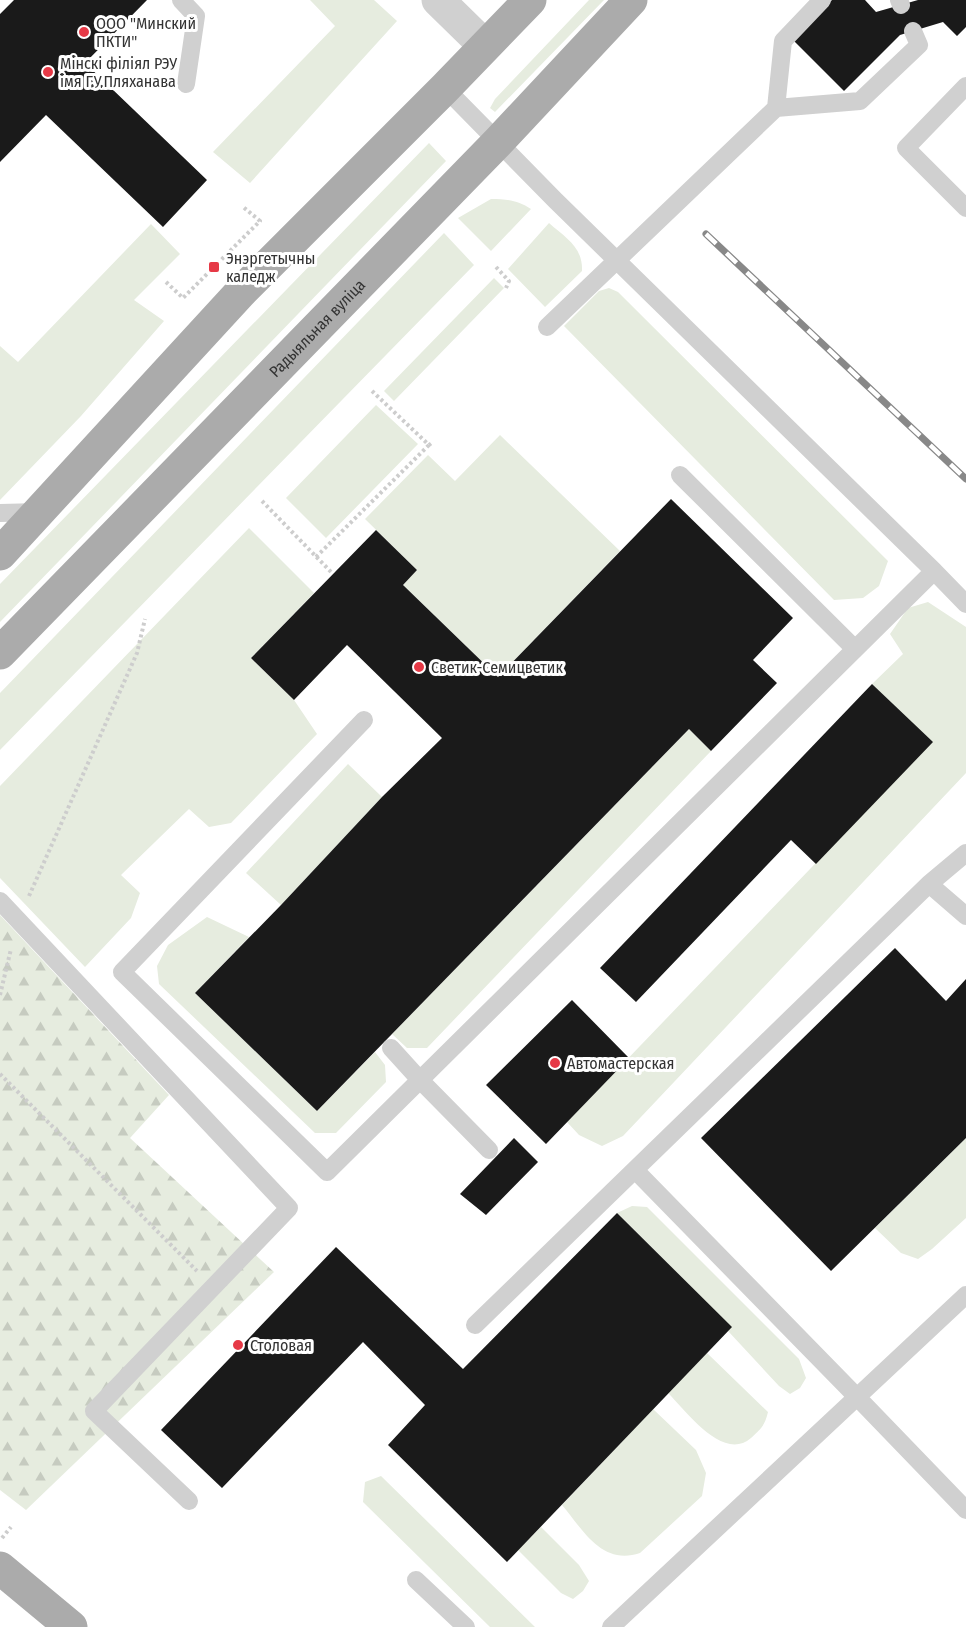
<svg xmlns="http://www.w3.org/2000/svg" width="966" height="1627" font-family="'Fira Sans Condensed',sans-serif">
<defs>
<pattern id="forest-firs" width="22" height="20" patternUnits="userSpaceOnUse" patternTransform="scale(1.5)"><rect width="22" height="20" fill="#e6ecdf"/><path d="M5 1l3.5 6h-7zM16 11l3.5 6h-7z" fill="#c6cbc0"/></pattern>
</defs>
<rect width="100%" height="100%" fill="#fff"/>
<!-- grass -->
<path fill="#e6ecdf" d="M310 0H374L397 21 250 183 213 152 335 26Z
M589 0H604L495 112 490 108 495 99Z
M429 143 446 161 0 622V584Z
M491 199C506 199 518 200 531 209L491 251 458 218Z
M549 223C566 238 583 247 582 271L545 307 508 269Z
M151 224 180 254 134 300 164 321 81 416 0 500V346L18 362Z
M444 233 474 265 0 750V693Z
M494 278 504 288 394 401 384 391Z
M609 288 618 292 888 561 879 586 863 598 834 600 564 326 599 291Z
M376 405 418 444 326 538 286 498Z
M500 435 620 551 498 677 403 585 417 570 365 519 428 455 455 481Z
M249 528 314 593 251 658 294 700 317 734 231 823 209 827 189 809 121 875 140 893 131 918 85 967 0 878V786Z
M928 602 966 627V773L623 1136 602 1146 579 1135 567 1122 932 742 872 684 903 654 890 634 908 608Z
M689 729 711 751 427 1048H407L392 1034Z
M348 764 382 797 281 905 246 873Z
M207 917 249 937 195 993 317 1111 375 1052 385 1065 386 1082 336 1133H315L159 984 157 966 168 945Z
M966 1138V1218L932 1249 918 1259 901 1253 875 1228Z
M632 1206 647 1207 799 1359 806 1378 800 1388 790 1394 779 1386 728 1331 731 1327 617 1213Z
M707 1353 768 1412C765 1425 761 1429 751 1438 723 1462 687 1412 668 1393Z
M653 1409 696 1450 706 1473 702 1496 640 1553C602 1566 583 1530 562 1505Z
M381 1476 535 1627H490L363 1502 365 1482Z
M541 1527 579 1565 589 1581 583 1591 573 1599 561 1593 518 1550Z"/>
<!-- forest -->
<path fill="url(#forest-firs)" d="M0 915 169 1095 130 1138 274 1272 26 1510 0 1490Z"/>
<!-- building -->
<path fill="#1a1a1a" d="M14 0H147L85 63 207 180 163 227 46 115 0 162V14Z
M832 0H865L876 12 918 0H966V27L957 36 943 22 900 35 844 91 793 40Z
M671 499 793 618 753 660 777 683 711 751 689 729 317 1111 195 993 281 905 382 797 442 738 347 645 294 700 251 658 376 530 417 570 403 585 498 677Z
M872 684 933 742 816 864 791 840 636 1002 600 968Z
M895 948 946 1001 966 979V1138L831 1271 701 1138Z
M572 1000 629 1058 546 1144 486 1085Z
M514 1138 538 1162 486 1215 460 1194Z
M617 1213 732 1327 507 1562 388 1445 425 1405 363 1342 222 1488 161 1430 336 1247 463 1369Z"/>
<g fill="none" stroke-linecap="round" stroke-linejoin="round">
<!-- path -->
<path stroke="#cdcdcd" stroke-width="4" stroke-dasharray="3 3" stroke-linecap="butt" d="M496 267 509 281 506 288
M166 282 183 298 260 221 242 206
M372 391 429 445 433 442
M262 501 333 574
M316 557 429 445
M29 896 137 653 145 619
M0 995 11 949
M0 1074 197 1271
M2 1538 11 1527"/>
<!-- service -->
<path stroke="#d0d0d0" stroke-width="18" d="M181 0 196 16 186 84
M899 0 901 5
M966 86 906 148 966 208
M445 88 555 200 934 571 966 604
M776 108 783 41 822 0
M547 327 776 108 860 101 919 45 913 31
M680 475 855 649
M0 513 40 512
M364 720 122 972 327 1172 934 571
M929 884 966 916
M0 901 289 1208 94 1411 189 1501
M391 1048 420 1080 489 1150
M966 1295 857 1397 966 1510
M475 1325 929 884 966 853
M416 1580 466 1627
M611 1627 857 1397 635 1170"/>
<!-- minor -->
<path stroke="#d0d0d0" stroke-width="33" d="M438 0 485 46"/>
<!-- primary -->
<g stroke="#ababab" stroke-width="33">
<path d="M0 554 240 293 445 88 530 0"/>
<path id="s1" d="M0 653 498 142 631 0"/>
<path d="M0 1568 71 1627"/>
</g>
<defs>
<path id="rail" d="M706 234 966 479"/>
</defs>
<!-- rail casing -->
<use href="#rail" stroke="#888" stroke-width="7"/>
<!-- rail -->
<use href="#rail" stroke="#fff" stroke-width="4.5" stroke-dasharray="14" stroke-linecap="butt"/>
</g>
<!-- markers -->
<g fill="#e63946" stroke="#fff" stroke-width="2">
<circle cx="84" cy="32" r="6"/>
<circle cx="48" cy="72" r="6"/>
<rect x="208" y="261" width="12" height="12" rx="3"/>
<circle cx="419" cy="667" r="6"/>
<circle cx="555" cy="1063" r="6"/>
<circle cx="238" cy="1345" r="6"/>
</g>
<g text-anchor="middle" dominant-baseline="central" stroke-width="6" stroke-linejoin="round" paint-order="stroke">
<!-- poi labels -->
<g font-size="16" fill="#333" stroke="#fff" text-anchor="start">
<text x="96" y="23">ООО "Минский<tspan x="96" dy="18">ПКТИ"</tspan></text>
<text x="60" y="63">Мінскі філіял РЭУ<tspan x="60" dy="18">імя Г.У.Пляханава</tspan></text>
<text x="226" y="258">Энэргетычны<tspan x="226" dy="18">каледж</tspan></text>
<text x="431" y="667">Светик-Семицветик</text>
<text x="567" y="1063">Автомастерская</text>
<text x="250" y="1345">Столовая</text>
</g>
<!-- street labels -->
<g font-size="16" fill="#333" stroke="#fff">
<text stroke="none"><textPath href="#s1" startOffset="454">Радыяльная вуліца</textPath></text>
</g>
</g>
</svg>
